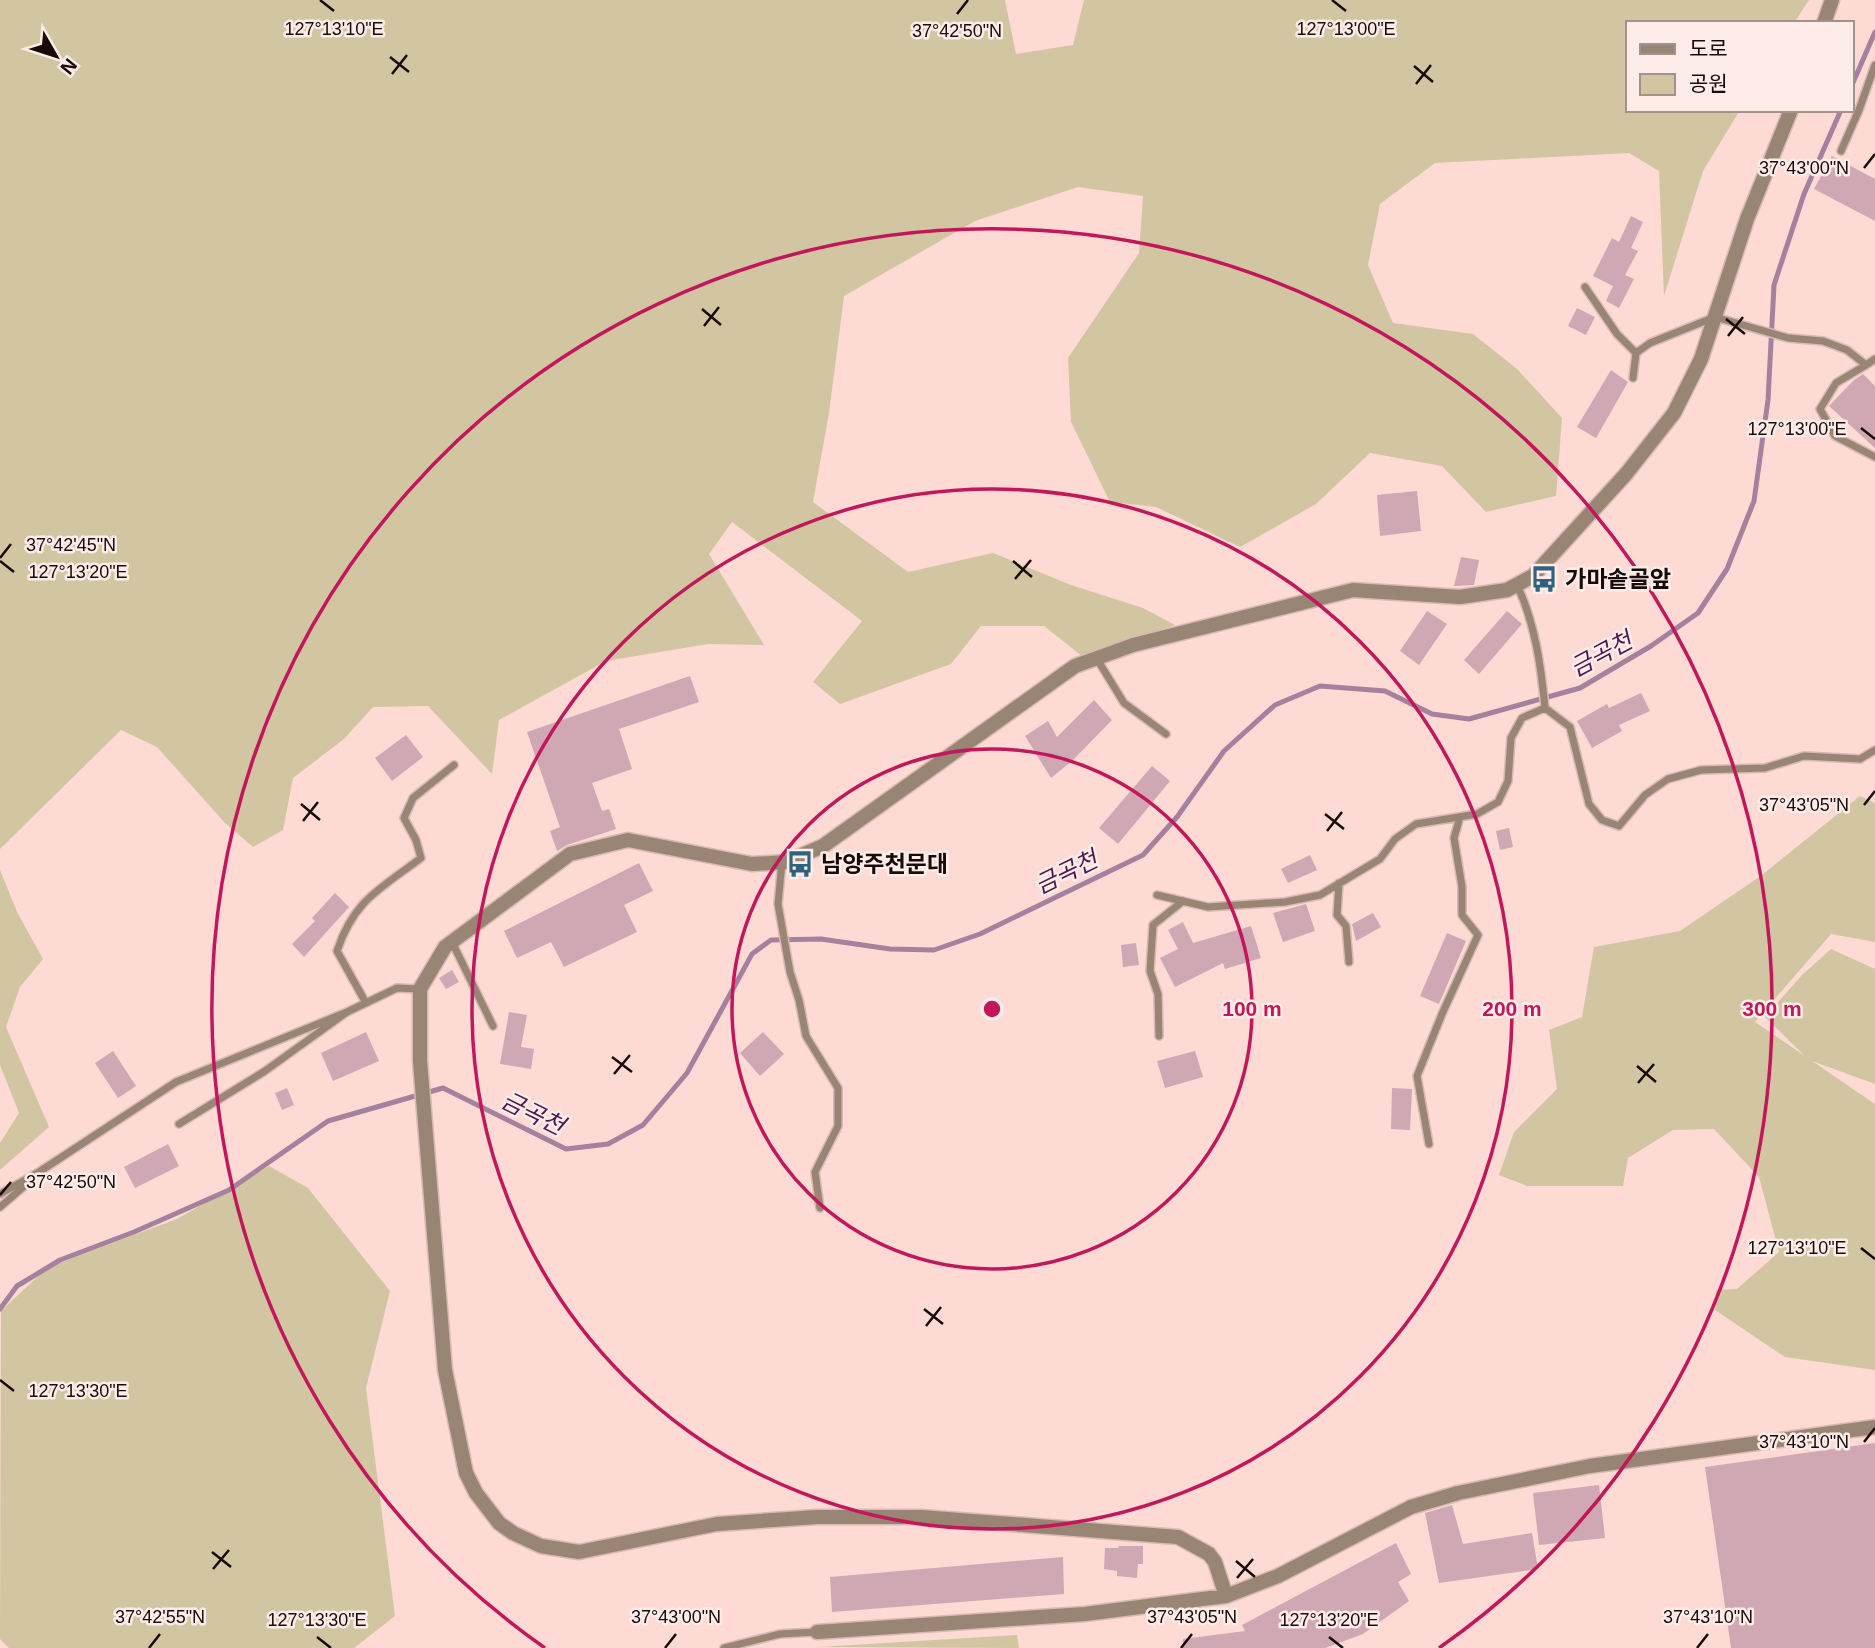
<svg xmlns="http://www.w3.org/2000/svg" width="1875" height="1648" font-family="Helvetica,'Noto Sans KR',sans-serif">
<rect width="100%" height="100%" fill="#fddad4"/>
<!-- green -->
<path fill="#d1c6a1" d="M0 0H1005L1016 54 1073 45 1084 0H1809L1794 23H1628V110H1740L1703 171 1664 296 1659 171 1629 153 1435 163 1380 204 1368 265 1393 323 1473 334 1517 369 1562 418 1556 496 1486 512 1442 466 1370 453 1316 504 1240 547 1156 507 1110 502 1071 422 1068 358 1139 253 1143 196 1078 187 975 221 844 296 829 413 813 502 908 572 993 553 1071 585 1143 608 1175 625 1082 656 1044 626H981L951 664 840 704 813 682 862 621 732 522 709 554 764 645 708 644 606 661 499 720 492 774 428 706 373 707 344 739 293 778 283 830 253 847 225 823 157 747 121 730 0 849Z
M1860 796 1875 803V942L1831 934 1755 1022 1805 1056 1765 1017 1802 975 1831 949 1875 969V1084L1812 1061 1875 1104V1370L1785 1357 1715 1310 1716 1290 1737 1289 1779 1252 1759 1177 1714 1129 1673 1130 1628 1158 1623 1186H1527L1499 1175 1514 1132 1557 1089 1549 1030 1582 1017 1594 947 1680 931 1762 875Z
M0 870 17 912 43 959 20 987 6 1027 49 1127 0 1170V1143L19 1113 0 1065Z
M269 1166 308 1188 390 1291 366 1388 395 1616 354 1648H9L0 1639 1 1311 48 1267 177 1219Z
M1017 1635 1019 1648 818 1647Z"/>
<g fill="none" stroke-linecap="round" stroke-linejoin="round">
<!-- stream -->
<path stroke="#a5819e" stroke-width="5" d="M1852 85 1875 32
M0 1309 17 1286 60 1260 134 1232 229 1190 328 1121 443 1088 566 1149 608 1144 643 1125 687 1073 752 954 771 940 821 939 890 949 934 950 980 934 1143 855 1177 817 1224 751 1275 705 1320 686 1385 691 1432 714 1469 719 1580 688 1651 646 1698 613 1727 569 1754 501 1768 400 1774 285 1804 194 1841 110"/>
</g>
<!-- building -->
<path fill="#cfa8b3" d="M1832 156 1875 179V221L1814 189Z
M1631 216 1643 222 1631 248 1638 251 1625 275 1634 279 1619 308 1606 301 1613 286 1593 276 1612 238 1619 242Z
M1577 308 1595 317 1586 335 1568 326Z
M1611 370 1628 382 1596 438 1577 427Z
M1863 374 1875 386V448L1829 406 1854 380Z
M1417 491 1421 531 1380 536 1377 495Z
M1461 557 1479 560 1474 585 1454 586Z
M1427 611 1447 624 1419 665 1400 651Z
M1507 611 1522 624 1479 674 1464 660Z
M690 676 699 702 619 729 632 769 592 783 602 811 609 809 616 829 567 845 557 851 550 831 560 827 527 732Z
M1641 693 1650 711 1619 725 1622 731 1592 748 1577 721 1607 704 1609 708Z
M1094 700 1112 720 1072 761 1051 778 1025 736 1048 721 1057 737Z
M406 735 423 757 392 781 375 758Z
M1152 766 1170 781 1118 844 1099 828Z
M1509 828 1513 847 1500 850 1496 831Z
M1310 855 1317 870 1288 883 1281 869Z
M639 863 653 891 624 905 637 932 564 967 551 942 517 958 504 931Z
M335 893 349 907 304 957 292 944 315 921 312 918Z
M1306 904 1315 931 1283 942 1273 913Z
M1373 913 1381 927 1356 941 1352 924Z
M1183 922 1193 943 1251 926 1261 958 1225 969 1223 963 1175 987 1160 958 1178 949 1168 930Z
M1447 933 1466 941 1439 1004 1420 996Z
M1136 943 1139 965 1123 967 1121 945Z
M452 970 459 982 446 989 439 978Z
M509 1012 527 1015 521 1047 534 1049 531 1069 500 1064Z
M366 1032 379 1061 333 1081 321 1053Z
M763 1032 784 1054 760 1076 740 1053Z
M113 1051 136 1086 118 1098 95 1063Z
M1195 1051 1203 1077 1165 1088 1157 1061Z
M287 1088 294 1105 282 1110 275 1093Z
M1392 1088 1412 1089 1410 1130 1391 1129Z
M168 1144 179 1166 135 1188 124 1167Z
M1875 1443V1648H1731L1705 1467Z
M1599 1485 1605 1538 1539 1545 1533 1493Z
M1452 1505 1463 1544 1532 1533 1538 1569 1439 1583 1425 1513Z
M1396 1543 1411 1574 1398 1582 1409 1601 1363 1634 1325 1648H1183V1639L1245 1631 1242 1625Z
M1118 1546H1143V1564H1138L1137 1578 1117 1576V1571L1104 1569 1105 1548H1119Z
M1063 1557 1064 1594 832 1612 830 1577Z"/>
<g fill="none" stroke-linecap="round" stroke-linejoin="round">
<defs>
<path id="lane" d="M1841 151 1859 110 1875 65
M1585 287 1617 334 1636 353
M1866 365 1836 383 1820 409 1835 436 1875 457
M1633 378 1636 353 1650 343 1715 317 1788 338 1823 341 1847 350 1866 365 1875 359
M1517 585C1535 623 1541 666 1545 708L1570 727 1589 804 1602 820 1619 826 1645 795 1668 779 1701 770 1765 768 1804 756 1860 759 1875 750
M1097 659 1124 703 1166 734
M782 862 778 904 790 972 799 1000 806 1036 838 1088V1126L815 1172 820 1208
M1339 883 1337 915 1346 926 1349 962
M1157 895 1208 907 1285 902 1320 895 1380 859 1395 839 1416 824 1477 814 1498 802 1508 781 1511 738 1522 718 1545 708
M452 942 493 1026
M366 1003 337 951C354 900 380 889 421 858L416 840 404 818 413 798 454 765
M1159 1036 1158 994 1150 971 1153 925 1183 901
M179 1124 265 1071 347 1012 397 988 419 989
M1429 1144 1417 1076 1442 1014 1478 935 1462 915V887L1454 838 1460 817
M0 1194 39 1172 176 1082 347 1012
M0 1207 29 1182
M724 1648 780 1634 816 1632"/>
<path id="street" d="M1824 23 1832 0
M1226 1596 1215 1562 1209 1554 1178 1537 921 1517H817L717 1524 579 1552 541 1546 513 1533 499 1523 476 1493 466 1473 445 1370 420 1061V989L445 947 570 854 628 840 752 864 786 862 823 846 1075 666 1133 645 1353 590 1460 597 1507 590 1533 576 1626 474 1674 413 1701 359 1747 219 1791 110
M817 1632 1085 1614 1226 1596 1278 1576 1411 1507 1458 1493 1590 1466 1875 1427"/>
</defs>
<!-- lane casing -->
<use href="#lane" stroke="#d8b9b3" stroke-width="10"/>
<!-- street casing -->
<use href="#street" stroke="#d8b9b3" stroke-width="17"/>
<!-- lane -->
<use href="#lane" stroke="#998574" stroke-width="7"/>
<!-- street -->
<use href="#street" stroke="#998574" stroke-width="14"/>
</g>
<!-- ticks -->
<path fill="none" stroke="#180a08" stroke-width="2.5" d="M320 0 334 11M1332 0 1346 11M957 14 968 0M390 57 409 72M1414 66 1433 82M392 74 407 55M1416 84 1431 65M1864 168 1875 154M702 309 721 325M1726 319 1745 334M704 326 719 307M1728 336 1743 317M1861 428 1875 439M0 558 11 544M0 561 14 572M1013 561 1032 577M1015 579 1031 560M301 804 320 820M1864 805 1875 791M1325 814 1344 829M303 821 318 802M1327 831 1342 812M612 1057 632 1072M1637 1066 1656 1082M614 1074 630 1055M1638 1083 1654 1064M0 1195 11 1182M1861 1248 1875 1259M924 1309 943 1324M926 1326 941 1307M0 1380 14 1391M1864 1442 1875 1428M212 1552 231 1567M1236 1561 1255 1577M213 1569 229 1550M1237 1578 1253 1559M317 1637 331 1648M1329 1637 1343 1648M149 1648 160 1634M665 1648 676 1634M1181 1648 1192 1634M1697 1648 1708 1634"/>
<!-- distance rings -->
<g fill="none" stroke="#c2185b" stroke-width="3.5">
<circle cx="992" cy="1009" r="260"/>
<circle cx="992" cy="1009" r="520"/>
<path d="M545 1648A780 780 0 1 1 1439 1648"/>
</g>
<!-- icons -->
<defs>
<symbol id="bus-bare" viewBox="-9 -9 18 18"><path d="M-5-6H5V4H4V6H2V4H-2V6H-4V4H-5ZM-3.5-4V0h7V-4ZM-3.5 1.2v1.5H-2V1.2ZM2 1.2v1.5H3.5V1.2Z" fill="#2e637f" stroke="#feece9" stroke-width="2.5" paint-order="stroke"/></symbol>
</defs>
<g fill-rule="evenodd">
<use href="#bus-bare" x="1525" y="560" width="38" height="38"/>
<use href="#bus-bare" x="781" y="845" width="38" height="38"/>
</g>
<g text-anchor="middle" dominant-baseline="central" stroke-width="5" stroke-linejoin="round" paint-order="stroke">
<!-- poi labels -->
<g font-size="23" font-weight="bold" fill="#180a08" stroke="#feece9" text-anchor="start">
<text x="1565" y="579">가마솥골앞</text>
<text x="821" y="864">남양주천문대</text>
</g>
<!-- water labels -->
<g font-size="24" font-style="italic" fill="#4e194e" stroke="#feece9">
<text transform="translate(1601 654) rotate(-28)">금곡천</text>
<text transform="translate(1066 872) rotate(-26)">금곡천</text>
<text transform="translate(533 1113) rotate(26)">금곡천</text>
</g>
</g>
<g font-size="18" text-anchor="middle" fill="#180a08" stroke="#feece9" stroke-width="5" stroke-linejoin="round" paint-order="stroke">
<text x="334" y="35">127°13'10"E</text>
<text x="1346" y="35">127°13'00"E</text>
<text x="957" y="37">37°42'50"N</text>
<text x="1804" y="174">37°43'00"N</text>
<text x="1797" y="435">127°13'00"E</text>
<text x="71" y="551">37°42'45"N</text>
<text x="78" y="578">127°13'20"E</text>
<text x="1804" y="811">37°43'05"N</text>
<text x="71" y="1188">37°42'50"N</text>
<text x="1797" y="1254">127°13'10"E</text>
<text x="78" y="1397">127°13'30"E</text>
<text x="1804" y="1448">37°43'10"N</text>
<text x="160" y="1623">37°42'55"N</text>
<text x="676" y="1623">37°43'00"N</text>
<text x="1192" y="1623">37°43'05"N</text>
<text x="1708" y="1623">37°43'10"N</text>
<text x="317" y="1626">127°13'30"E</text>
<text x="1329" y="1626">127°13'20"E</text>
</g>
<circle cx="992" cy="1009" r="10" fill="#c2185b" stroke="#feece9" stroke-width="3.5"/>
<g font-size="21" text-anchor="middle" font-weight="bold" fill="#c2185b" stroke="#feece9" stroke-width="5" stroke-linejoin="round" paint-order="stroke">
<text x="1252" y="1016">100 m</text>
<text x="1512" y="1016">200 m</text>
<text x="1772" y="1016">300 m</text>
</g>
<!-- legend -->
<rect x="1626" y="21" width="228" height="91" fill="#feece9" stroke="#a2928f" stroke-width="2"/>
<rect x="1640" y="44" width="35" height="10" fill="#998574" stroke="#a2928f" stroke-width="2"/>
<text x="1689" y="56" font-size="21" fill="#180a08">도로</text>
<rect x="1640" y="74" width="35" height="21" fill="#d1c6a1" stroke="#a2928f" stroke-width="2"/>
<text x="1689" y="91" font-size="21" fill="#180a08">공원</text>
<!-- north arrow -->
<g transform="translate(56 56) rotate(129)" stroke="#feece9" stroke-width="5" paint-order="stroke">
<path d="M0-5L12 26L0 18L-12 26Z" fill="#180a08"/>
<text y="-10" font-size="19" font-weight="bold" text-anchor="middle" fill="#180a08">N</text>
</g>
</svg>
